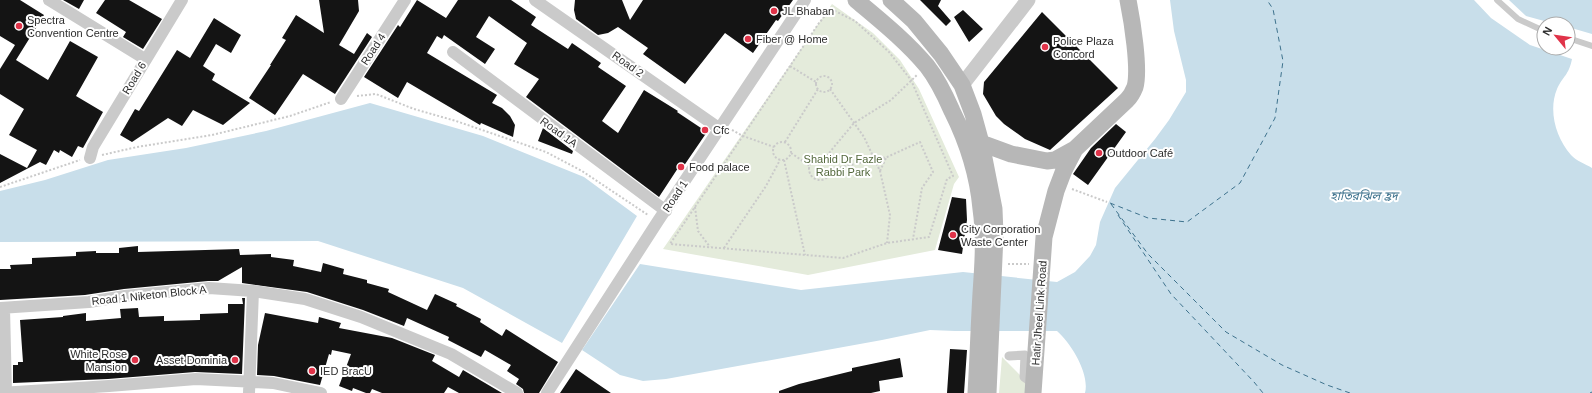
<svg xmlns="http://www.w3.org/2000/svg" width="1592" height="393" font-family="Arial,'Noto Sans Bengali',sans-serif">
<rect width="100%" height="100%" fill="#fff"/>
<!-- green -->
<path fill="#e4ebdb" d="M832 4 873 33 900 60 919 89 959 177 954 184 935 250 808 275 663 249Z
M1002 357 1028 383V393H999Z"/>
<!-- water -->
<path fill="#c8deea" d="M1170 0H1474L1491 18 1530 45 1572 59C1569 75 1563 76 1557 89 1548 111 1556 138 1571 155 1576 161 1586 164 1592 168V393H1085C1090 374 1071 343 1057 331H955L930 330 882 340 666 379 643 381 620 375 582 350 640 264 801 290 963 272 1057 282 1075 272 1090 256 1096 245 1100 222 1115 188 1155 139 1169 120 1186 92V80L1174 31Z
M1509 0H1592V34L1568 27V24H1555L1526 16Z
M370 103 483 136 584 177 637 216 562 343 463 288 318 241 0 242V191L45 180 108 160 186 148 266 131Z"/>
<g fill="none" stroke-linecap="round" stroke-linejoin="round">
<!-- ferry -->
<path stroke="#3e728d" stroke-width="1" stroke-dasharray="5 4" stroke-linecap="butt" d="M1110 203 1148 218 1187 222 1240 183 1275 118 1283 61 1273 9 1267 0
M1111 204 1148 254 1226 332 1282 365 1327 385 1350 393
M1118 215 1171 294 1254 382 1263 393
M1590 393 1592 392"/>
</g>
<!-- building -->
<path fill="#141414" d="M0 0H20L44 15 16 60 48 80 70 41 98 57 76 96 103 112 83 148 78 146 72 157 60 150 59 153 54 150 46 165 40 162 0 183V154L27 168 37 150 9 135 24 109 0 94V69L15 45 0 36Z
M63 0H84L79 9Z
M105 0H129L162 19 143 49 123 37 126 32 96 13Z
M319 0H358L359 11 339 45 354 54 367 33 372 37 335 94 303 74 275 115 249 98 271 65H270L286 40 282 38 296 15 324 33Z
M417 0 446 18 458 0H511L536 17 531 25 568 49 572 43 601 63 598 67 626 86 602 121 618 133 644 90 678 111 677 112 707 132 681 170 678 168 659 197 526 97 539 79 514 64 527 43 489 16 476 37 495 49 485 64 444 35 442 39 437 36 427 53 497 95 492 103 502 108 510 116 515 125 513 137 481 123 480 125 407 82 398 98 364 77 398 25 400 27Z
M575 0H622L630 20 643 0H793L778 21 776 20 753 53 725 33 685 84 643 54 648 48 618 27 608 33 598 35 576 19 574 10Z
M920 0H941L938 6 951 21 946 26Z
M963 10 983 29 969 42 954 17Z
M1042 12 1118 88 1050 150 1025 139 1004 124 996 116 983 94 984 82Z
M214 18 241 35 231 53 216 44 203 66 215 74 212 80 250 103 223 125 193 110 182 126 168 118 132 142 120 135 135 109 139 111 177 50 190 58Z
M1116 124 1126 132 1088 185 1073 174 1091 148Z
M543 128 573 151 572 154 538 141Z
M952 197 966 199 967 220 962 254 938 250Z
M138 246V252L239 249 240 255 271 254V257L294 260 293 266 321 272 323 263 344 269 343 274 367 280V283L389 289 388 292 427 310 435 294 457 304 456 306 481 319 480 322 502 336 506 329 558 362 539 393H524L523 389 516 384 519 379 507 371 511 365 485 350 481 357 448 340 449 337 407 318 404 326 363 310 307 292 242 283V267L218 281H208L124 289 85 295 0 300V269H11L10 265 32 264V258L76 256V252L96 251V253H119V248Z
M242 298H245L242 374 195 372 108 379 13 383V365H18V362H23L20 320 63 317V316L86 313V321L121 318 120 309 138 308 139 317 164 316V321L200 320V314L228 313V304H243Z
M265 313 318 323 319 317 341 323 339 328 392 338 435 355 432 361 459 377 463 370 502 393H459L448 387 444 393H382L372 389 370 393H366L353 388 352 391 339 386 351 354 332 350 331 355 329 354 320 385 274 376 257 375 258 345Z
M950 349 967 350 964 393H947Z
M900 358 903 377 879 381 880 391 871 393H779V391L799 384 852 371V368Z
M576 369 589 378 611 393H560Z"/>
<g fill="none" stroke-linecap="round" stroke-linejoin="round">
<!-- path -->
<path stroke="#cacaca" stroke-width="2" stroke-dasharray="2 2" stroke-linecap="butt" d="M831 9 855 21 889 52 911 80 953 176 947 179 929 237 887 243 843 258 670 244 819 23Z
M790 66 816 82
M816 84a8 8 0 1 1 16 0a8 8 0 1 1-16 0Z
M830 89 864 137 880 171 890 215 887 243
M357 96 376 94 414 109 456 121 546 152 582 171 648 215
M732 130 743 136 774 147
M773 151a9 9 0 1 1 18 0a9 9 0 1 1-18 0Z
M785 142 818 89
M791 153 810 166
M102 155 137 147 212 135 290 116 331 102
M809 169a11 11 0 1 1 22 0a11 11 0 1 1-22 0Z
M824 159 854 123 891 100 917 75
M784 160 805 255
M832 169 887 157 920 142 933 172 922 188 913 239
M880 171 886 158
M0 187 80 160
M1072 189 1107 202
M695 207 698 231 710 247
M724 248 766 186 780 160
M1008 264H1029"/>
<!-- service -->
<path stroke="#cacaca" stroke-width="6" d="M1497 0 1518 19 1544 31
M1568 38 1592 46"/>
<!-- pedestrian -->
<path stroke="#cacaca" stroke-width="9" d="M1009 356 1025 355 1024 377 1034 384"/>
<!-- minor -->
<path stroke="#cacaca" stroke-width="12" d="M49 0 145 59
M535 0 720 129
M453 52 666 211
M341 99 405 0
M90 158 93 147 182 0
M0 308 89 302 125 296 209 288 253 291 305 299 361 317 451 354 517 393
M4 308 6 393
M0 393 109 386 196 379 273 383 321 393
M249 393 253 291
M547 393 658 221 805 0"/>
<!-- tertiary -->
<path stroke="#cacaca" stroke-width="15" d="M962 85 1028 0"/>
<!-- secondary -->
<path stroke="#b7b7b7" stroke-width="17" d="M856 0C881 21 906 41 927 66 938 80 945 95 952 111 967 141 978 175 981 209 985 237 983 265 981 293 979 327 978 360 976 393
M891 0 914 21 941 54 962 85 973 114 981 143 994 209 995 235 988 393
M973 145 981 143 1011 154 1047 161 1055 160 1075 149
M1033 393 1044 237 1056 191 1064 170 1075 149 1127 100C1131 96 1133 92 1135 87 1140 69 1132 20 1128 0"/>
</g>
<!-- markers -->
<g fill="#e03349" stroke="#fff" stroke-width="1.5">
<circle cx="774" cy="11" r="4"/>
<circle cx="19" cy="26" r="4"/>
<circle cx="748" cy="39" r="4"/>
<circle cx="1045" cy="47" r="4"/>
<circle cx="705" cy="130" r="4"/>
<circle cx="1099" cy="153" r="4"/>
<circle cx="681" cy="167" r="4"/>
<circle cx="953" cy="235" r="4"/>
<circle cx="135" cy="360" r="4"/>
<circle cx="235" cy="360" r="4"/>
<circle cx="312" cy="371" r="4"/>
</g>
<g text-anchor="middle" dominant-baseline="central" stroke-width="4" stroke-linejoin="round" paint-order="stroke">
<!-- poi labels -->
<g font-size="11" fill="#2d2d2d" stroke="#fff" text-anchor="start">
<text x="782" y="11">JL Bhaban</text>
<text x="27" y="20">Spectra<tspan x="27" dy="13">Convention Centre</tspan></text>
<text x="756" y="39">Fiber @ Home</text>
<text x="1053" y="41">Police Plaza<tspan x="1053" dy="13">Concord</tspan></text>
<text x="713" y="130">Cfc</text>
<text x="1107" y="153">Outdoor Café</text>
<text x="689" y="167">Food palace</text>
<text x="961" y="229">City Corporation<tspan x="961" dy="13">Waste Center</tspan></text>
<text x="127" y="354" text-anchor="end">White Rose<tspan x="127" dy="13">Mansion</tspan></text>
<text x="227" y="360" text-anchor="end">Asset Dominia</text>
<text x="320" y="371">IED BracU</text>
</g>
<!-- street labels -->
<g font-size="11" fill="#2d2d2d" stroke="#fff">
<text transform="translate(373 49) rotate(-57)">Road 4</text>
<text transform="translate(628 64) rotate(35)">Road 2</text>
<text transform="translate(134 78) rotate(-59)">Road 6</text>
<text transform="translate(559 132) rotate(36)">Road 1A</text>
<text transform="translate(675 196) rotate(-56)">Road 1</text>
<text transform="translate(149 295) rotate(-6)">Road 1 Niketon Block A</text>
<text transform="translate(1039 313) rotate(-86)">Hatir Jheel Link Road</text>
</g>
<!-- park labels -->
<g font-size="11" fill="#53683c" stroke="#fff">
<text x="843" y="159">Shahid Dr Fazle<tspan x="843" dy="13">Rabbi Park</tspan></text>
</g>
<!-- water labels -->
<g font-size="12" font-style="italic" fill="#3e728d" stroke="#fff">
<text x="1364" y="196">হাতিরঝিল হ্রদ</text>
</g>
</g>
<!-- north arrow -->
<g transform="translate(1556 36) rotate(299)"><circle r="19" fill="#ffffff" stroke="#ababab"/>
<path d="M0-3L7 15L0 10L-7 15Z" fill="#e03349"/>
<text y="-6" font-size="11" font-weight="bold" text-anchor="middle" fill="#2d2d2d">N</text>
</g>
</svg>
